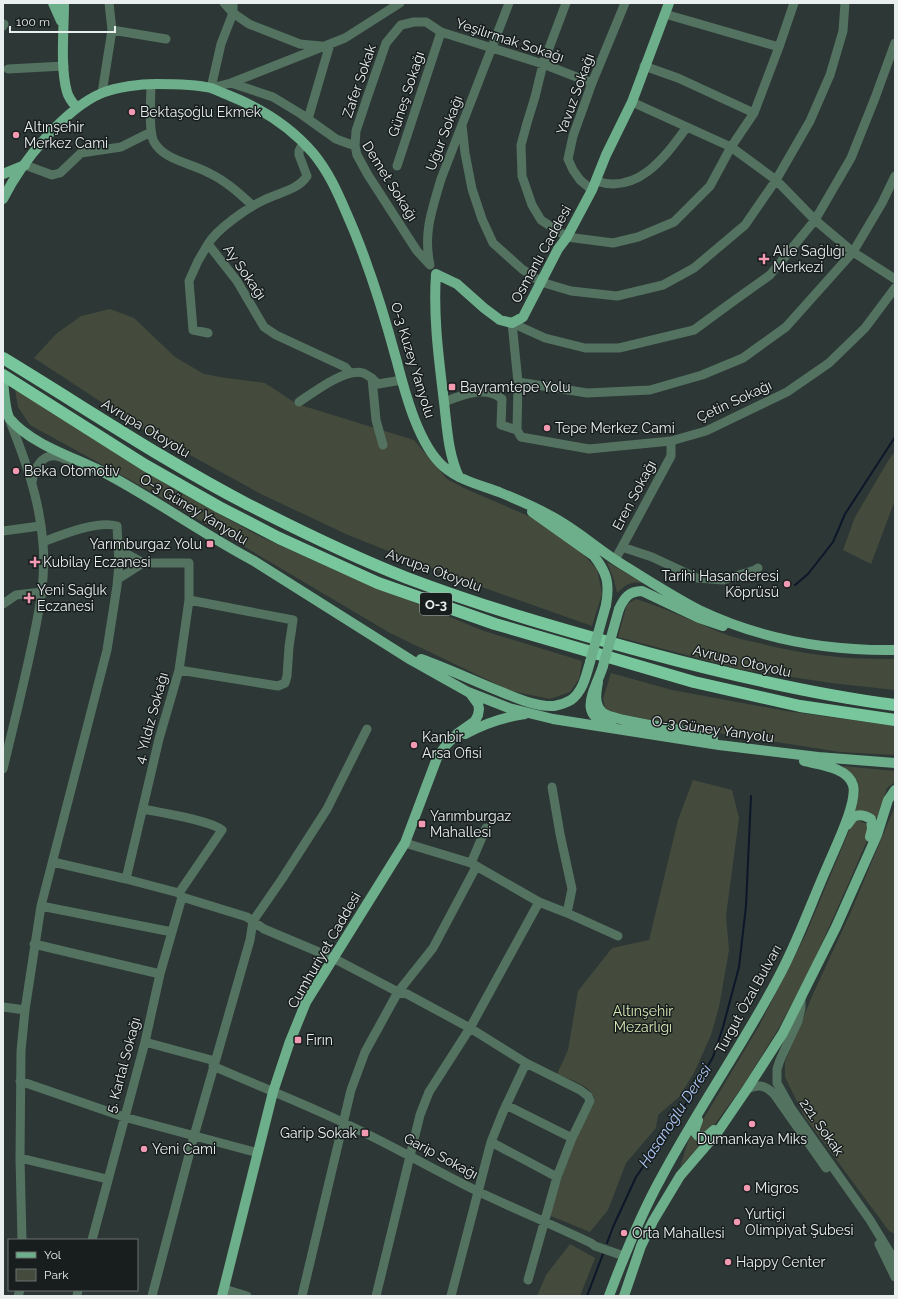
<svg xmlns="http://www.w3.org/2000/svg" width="898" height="1299" font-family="Raleway,sans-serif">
<rect width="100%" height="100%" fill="#2c3736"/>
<!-- green -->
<path fill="#454b3c" d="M110 309 134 318 175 357 204 374 226 378 265 383 297 404 414 440 447 479 466 489 540 521 579 550 597 569 602 594 592 626 459 579 348 535 261 494 141 428 34 358 56 334 81 316Z
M15 389 169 486 257 535 335 570 484 631 582 661 579 679 570 692 550 699 511 691 390 633 152 492 30 425 18 407Z
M895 451V500L871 564 843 550 855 517 888 461Z
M607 562 643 583C630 581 627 584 617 593L614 580Z
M636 599C668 609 698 624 730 636 739 639 750 641 759 643 803 655 850 660 895 659V690L831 683 740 669 618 637 627 604Z
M611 673 672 690 786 711 895 726V755L840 752 712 732 606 711 603 699Z
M842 766 895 771V782L887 788 877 818 871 814 853 813C862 789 864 782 842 766Z
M693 780 732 790 739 818 726 916 729 950 719 1007 711 1035 694 1073 679 1097 658 1115 656 1128 626 1163 608 1210 590 1232 551 1216 550 1214 573 1142 594 1104C598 1087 570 1080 557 1074L568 1050 578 991 612 948 649 940 678 820Z
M895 806V1234L889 1231 804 1116 785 1077V1062L813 994 850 914Z
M857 821H860L867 824 869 836 850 880 812 965 780 1026 742 1087 707 1135H703L698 1128 759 1026 806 934 851 826 854 823Z
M690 1135 695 1140 702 1143 680 1167Z
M570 1244 595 1258 580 1296H537L546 1275Z"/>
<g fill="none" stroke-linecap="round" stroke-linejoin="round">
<!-- stream -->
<path stroke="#0c172a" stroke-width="2" d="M795 585 808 574 833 542 845 514 895 437
M607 1243 613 1227 636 1177 683 1109 713 1057 723 1027 739 967 746 906 751 796
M587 1296 603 1254"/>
<!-- minor -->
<path stroke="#547260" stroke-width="9" d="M224 3 233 13 249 24 300 44 321 46
M233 3V13L221 44 211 88 231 83 345 38 400 3
M566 3 543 64 535 97 527 123 521 145 522 176 532 205 541 220 567 237 613 243 638 237 674 222 710 186 731 147 754 113 779 47 794 3
M665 14 779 47
M3 26 4 24
M112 30 166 39
M895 43 875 98 851 158 815 220 770 275 728 305 694 330 619 348H585L545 338 512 323 518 382 517 430 521 437 589 449 671 441 706 431 787 392 829 363 865 328 895 288
M644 66 678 78 754 113
M8 69 64 66
M231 83 273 97 301 114 336 139 355 146
M151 84C151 97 148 131 154 142 165 161 192 163 209 173 226 181 240 194 253 206
M102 93 112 30 109 3
M632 102 731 147 776 180 815 220 853 252 895 279
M308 119 330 44
M462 125 465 153 472 189 482 219 493 243 522 269 541 282 571 291 617 296 663 285 694 268 745 225 776 180 810 121 830 75 843 31 845 3
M303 143 299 151V155L307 176C298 190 278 193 264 200 247 208 217 229 208 244L237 281 264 327 276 335 345 367 350 373
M25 165 52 175 60 173 81 153 121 147 151 132
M397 166 441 32
M596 181C638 195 665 157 687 127
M592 190 580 180 573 170 568 159 573 136 592 83 625 3
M208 244 198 261 189 281 193 330 208 333
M430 265 417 251 368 175 357 155 355 146 356 131 366 101 386 43 401 25 414 22H426L441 32 543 64 592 83
M430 265C423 233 432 210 441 179L509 3
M372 378 376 420 383 445
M518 382 587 393 650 390 702 375 743 358 786 327 853 252 882 203 895 176
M299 402C314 392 345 368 363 373 369 375 374 380 378 384L402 380
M444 402C462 395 486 385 502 399L501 425 517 430
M32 482C34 470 41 454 56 456 60 457 65 459 69 461
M3 531 40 526
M622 547 652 557 697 578 723 580 755 570 758 568
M118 549 143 563
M615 560 671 456V441
M118 579 143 563H189V600L179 670 159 739 126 879
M3 604 16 595 42 592
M179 670 278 686 285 683 287 676 289 647 293 620 189 600
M3 769C13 728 23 687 32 645 39 612 46 578 43 544 40 500 25 459 9 419
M552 787 560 834 572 889 567 913
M143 809C162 813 209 820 222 830L179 893
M405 843 471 863 539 902 567 913 618 936
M53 862 126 879 179 893 182 897 247 917 264 929 333 958 398 992 407 994 470 1028 526 1063 580 1090 588 1096 590 1101 572 1138 557 1177 528 1280
M471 863 486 828
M41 906 172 932
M34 944 160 974
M801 997V1008L798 1021 780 1060 777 1069V1083L791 1108 870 1220 895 1261
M3 1007 25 1010
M145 1042 215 1061
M213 1066C256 1085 300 1102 342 1122 388 1143 432 1169 477 1191 515 1209 553 1225 591 1243L595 1246 624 1256
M20 1081 124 1117 258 1153
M747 1089C759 1084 765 1085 774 1094L826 1168
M506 1105 572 1138
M491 1142 557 1177
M20 1158 107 1179
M22 1240 20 1158 21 1051 25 1010 41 906 107 650 117 586 119 564 117 526C98 520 61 535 43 542
M92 1240 145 1042 160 974 182 897
M879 1244 895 1277
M224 1289 247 1296
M18 1296 20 1290
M77 1296 78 1290
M152 1296 194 1136 250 940 253 921 282 879 327 809 367 729
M302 1296 351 1090 365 1052 398 992 433 948 476 867
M376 1296 420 1115 429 1092 470 1028 539 902
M451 1296 491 1142 503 1112 526 1063"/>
<!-- major -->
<path stroke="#6eaf8b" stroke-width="10" d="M53 3 61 21
M64 3C64 30 60 67 67 92 69 99 73 103 77 108
M3 174 25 165
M3 199C21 163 64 109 102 93 117 87 140 84 156 84 174 84 194 84 211 88 217 90 222 93 228 95 261 108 290 126 313 153 328 171 337 191 346 212 368 261 383 310 397 362 405 393 419 446 444 467 459 480 480 485 499 492 516 499 533 506 549 515 575 528 596 548 620 563 646 579 672 596 699 610 762 640 826 651 895 650
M3 380C4 389 5 412 10 419 32 445 74 457 105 473 156 500 203 534 254 561L411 660 468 692 509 708 553 719 719 745 818 757 895 763
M459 477C448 454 447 427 444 402 439 360 433 317 436 274L457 284 484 308 500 320 512 323 523 317 558 249 567 237 592 190 606 155 632 102 669 3
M532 512 594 556C607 573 610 583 606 605
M619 609C624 598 629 591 642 591L699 618 723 626
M421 659C449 669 476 682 504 693 519 699 537 707 554 706 560 705 566 703 571 700 583 691 586 676 590 662
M603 666C596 689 575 716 611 724
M598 682C596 693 594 704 602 712 610 720 660 726 674 729 687 732 700 736 713 739
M465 734C484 724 504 717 525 714
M847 825 853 817C860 814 864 815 871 819L872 829 870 837
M698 1120 694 1131 698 1136 706 1137 714 1130
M222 1296 273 1092 289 1044 306 1002 405 843 437 758 446 745 458 733 475 721 478 715 479 709 478 704 470 693
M609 1296C624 1256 640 1216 661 1178 697 1110 741 1048 777 980 797 944 811 903 828 865 835 848 858 802 853 785 847 767 820 765 804 761
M624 1296 641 1246 653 1221 680 1176 717 1133 747 1089 783 1033 836 927 877 835 888 800 895 790"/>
<!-- highway -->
<path stroke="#78c79c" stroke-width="12" d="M3 358C84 407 164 461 249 505 300 531 353 557 407 578 486 608 567 631 648 653 730 675 811 694 895 705
M3 375 145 465 219 507 279 538 378 583 495 624 694 682 800 706 895 720"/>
<!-- major-bridge -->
<path stroke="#6eaf8b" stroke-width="10" d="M590 662 606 605
M603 666 619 609"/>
</g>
<!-- markers -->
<g fill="#f19ab1" stroke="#181d1d" stroke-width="1.5">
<circle cx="132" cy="112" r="4"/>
<circle cx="16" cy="135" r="4"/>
<path d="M762 253h4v4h4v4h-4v4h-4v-4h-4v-4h4z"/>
<rect x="448" y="383" width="8" height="8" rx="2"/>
<circle cx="547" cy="428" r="4"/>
<circle cx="16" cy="471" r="4"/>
<rect x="206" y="540" width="8" height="8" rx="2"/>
<path d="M33 556h4v4h4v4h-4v4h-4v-4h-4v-4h4z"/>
<circle cx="787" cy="584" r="4"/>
<path d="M27 592h4v4h4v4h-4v4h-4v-4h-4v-4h4z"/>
<circle cx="414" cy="745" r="4"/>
<rect x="418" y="820" width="8" height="8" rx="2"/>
<rect x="294" y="1036" width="8" height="8" rx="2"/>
<circle cx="752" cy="1124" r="4"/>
<rect x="361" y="1129" width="8" height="8" rx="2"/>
<circle cx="144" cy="1149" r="4"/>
<circle cx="747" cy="1188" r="4"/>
<circle cx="737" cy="1222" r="4"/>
<circle cx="624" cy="1233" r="4"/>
<circle cx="728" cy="1262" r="4"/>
</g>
<g text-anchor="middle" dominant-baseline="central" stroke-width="3" stroke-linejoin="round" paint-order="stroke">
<!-- shield labels -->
<rect fill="#181d1d" stroke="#aab0af" stroke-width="1" x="420" y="593" width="32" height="22" rx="3"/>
<g font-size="13" font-weight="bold" fill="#e8efee">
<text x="436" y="604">O-3</text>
</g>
<!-- street labels -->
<g font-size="14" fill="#e8efee" stroke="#181d1d">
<text transform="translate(510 40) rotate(18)">Yeşilırmak Sokağı</text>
<text transform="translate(359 81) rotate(-71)">Zafer Sokak</text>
<text transform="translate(406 94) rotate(-72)">Güneş Sokağı</text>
<text transform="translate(575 94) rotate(-70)">Yavuz Sokağı</text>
<text transform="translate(444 133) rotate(-69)">Uğur Sokağı</text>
<text transform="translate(390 181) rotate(58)">Demet Sokağı</text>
<text transform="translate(541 254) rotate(-61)">Osmanlı Caddesi</text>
<text transform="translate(245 272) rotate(55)">Ay Sokağı</text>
<text transform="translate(413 360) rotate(73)">O-3 Kuzey Yanyolu</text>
<text transform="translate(734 401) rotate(-25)">Çetin Sokağı</text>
<text transform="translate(146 428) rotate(31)">Avrupa Otoyolu</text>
<text transform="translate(634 495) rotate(-62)">Eren Sokağı</text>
<text transform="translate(194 509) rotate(31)">O-3 Güney Yanyolu</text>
<text transform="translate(434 570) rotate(20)">Avrupa Otoyolu</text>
<text transform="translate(742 661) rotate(13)">Avrupa Otoyolu</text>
<text transform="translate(151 718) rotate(-75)">4. Yıldız Sokağı</text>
<text transform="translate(713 729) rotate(8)">O-3 Güney Yanyolu</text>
<text transform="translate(324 950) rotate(-60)">Cumhuriyet Caddesi</text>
<text transform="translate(748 999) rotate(-61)">Turgut Özal Bulvarı</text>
<text transform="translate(123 1065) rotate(-75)">5. Kartal Sokağı</text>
<text transform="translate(822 1127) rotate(55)">221. Sokak</text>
<text transform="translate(441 1156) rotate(28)">Garip Sokağı</text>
</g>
<!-- poi labels -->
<g font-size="14" fill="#e8efee" stroke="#181d1d" text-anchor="start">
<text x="140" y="112">Bektaşoğlu Ekmek</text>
<text x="24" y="127">Altınşehir<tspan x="24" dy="16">Merkez Cami</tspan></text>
<text x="773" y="251">Aile Sağlığı<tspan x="773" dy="16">Merkezi</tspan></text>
<text x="460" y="387">Bayramtepe Yolu</text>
<text x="555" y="428">Tepe Merkez Cami</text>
<text x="24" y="471">Beka Otomotiv</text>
<text x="202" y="544" text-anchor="end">Yarımburgaz Yolu</text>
<text x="43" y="562">Kubilay Eczanesi</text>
<text x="779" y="576" text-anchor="end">Tarihi Hasanderesi<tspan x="779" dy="16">Köprüsü</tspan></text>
<text x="37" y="590">Yeni Sağlık<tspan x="37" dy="16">Eczanesi</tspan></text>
<text x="422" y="737">Kanbir<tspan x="422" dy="16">Arsa Ofisi</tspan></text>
<text x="430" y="816">Yarımburgaz<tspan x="430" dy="16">Mahallesi</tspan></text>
<text x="306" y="1040">Fırın</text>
<text x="357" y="1133" text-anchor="end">Garip Sokak</text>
<text x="752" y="1139" text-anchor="middle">Dumankaya Miks</text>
<text x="152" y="1149">Yeni Cami</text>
<text x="755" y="1188">Migros</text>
<text x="745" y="1214">Yurtiçi<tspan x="745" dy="16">Olimpiyat Şubesi</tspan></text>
<text x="632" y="1233">Orta Mahallesi</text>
<text x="736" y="1262">Happy Center</text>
</g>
<!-- park labels -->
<g font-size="14" fill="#d5e9b6" stroke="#181d1d">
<text x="643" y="1011">Altınşehir<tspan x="643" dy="16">Mezarlığı</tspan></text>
</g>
<!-- water labels -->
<g font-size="15" font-style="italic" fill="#afcaf8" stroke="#181d1d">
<text transform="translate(675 1116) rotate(-57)">Hasanoğlu Deresi</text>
</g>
</g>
<!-- border -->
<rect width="898" height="1299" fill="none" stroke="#e8efee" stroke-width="8"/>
<!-- legend -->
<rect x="8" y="1239" width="130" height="52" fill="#181d1d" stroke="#6b7171"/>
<rect x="16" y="1252" width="20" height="6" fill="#6eaf8b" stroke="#6b7171"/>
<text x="44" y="1259" font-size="12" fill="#e8efee">Yol</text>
<rect x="16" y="1269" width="20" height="12" fill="#454b3c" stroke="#6b7171"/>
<text x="44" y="1279" font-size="12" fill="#e8efee">Park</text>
<!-- scale -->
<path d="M10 26v6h105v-6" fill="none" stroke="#e8efee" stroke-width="2"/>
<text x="16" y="26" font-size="12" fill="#e8efee" stroke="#181d1d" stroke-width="3" paint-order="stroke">100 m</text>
</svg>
